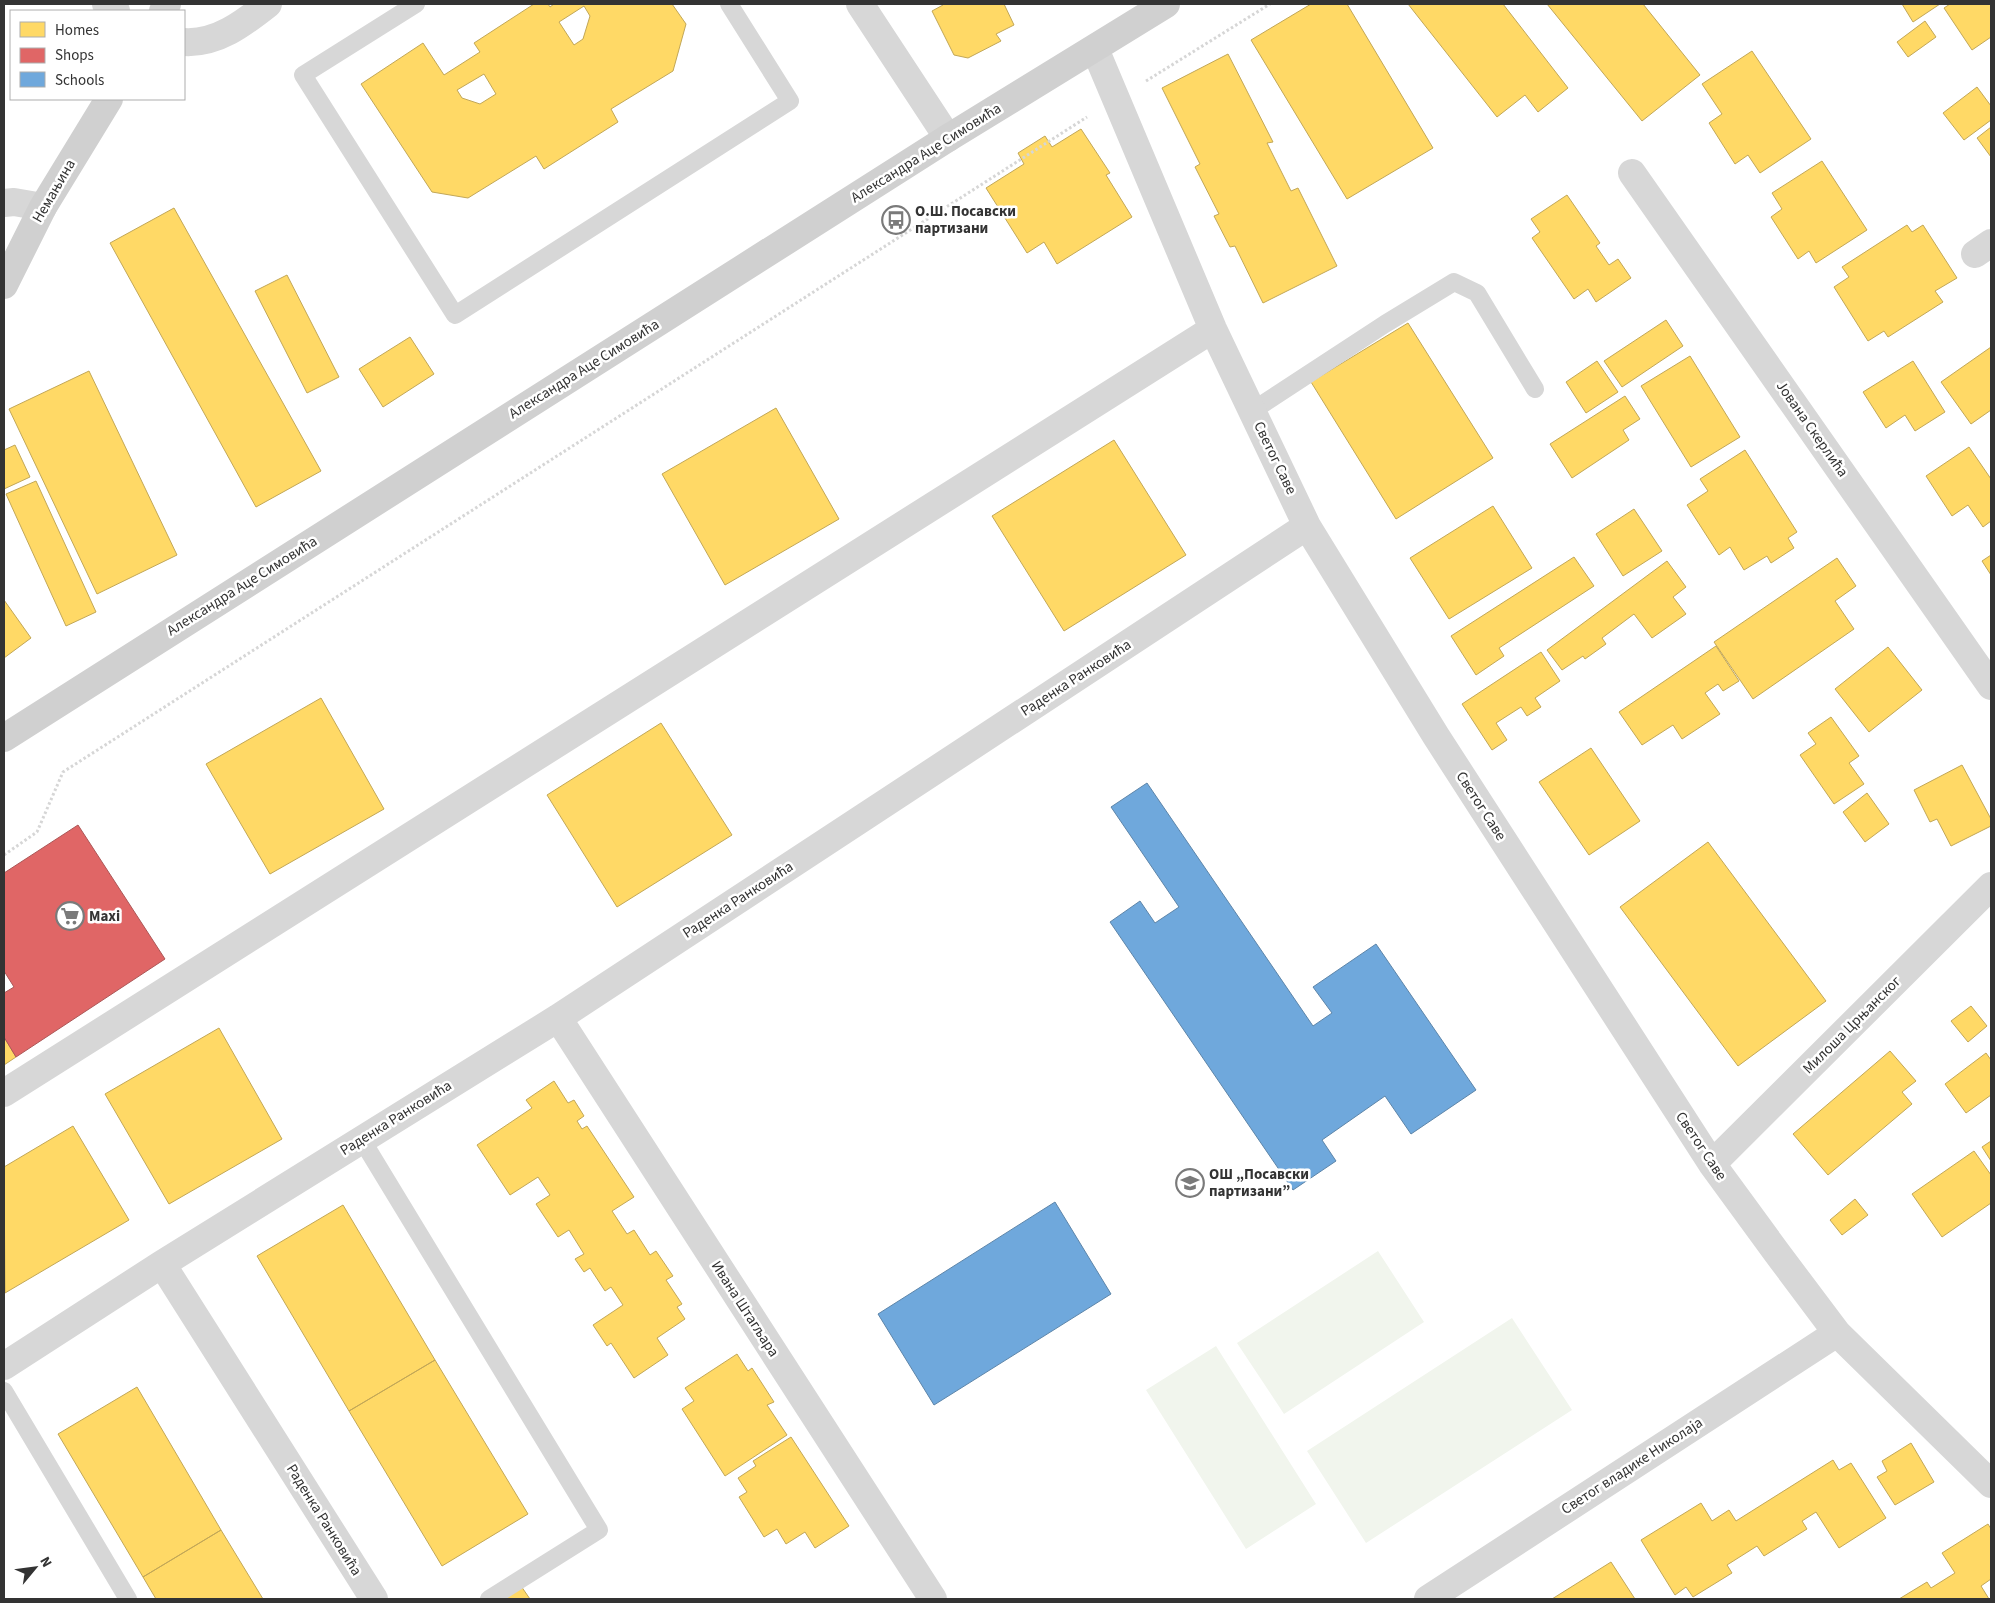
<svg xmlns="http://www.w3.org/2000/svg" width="1995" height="1603" font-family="'Source Sans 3',sans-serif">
<rect width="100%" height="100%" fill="#fff"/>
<!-- green -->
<path fill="#f1f5ed" d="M1378 1251 1424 1322 1284 1414 1237 1343Z
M1512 1318 1572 1410 1366 1543 1307 1451Z
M1216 1346 1316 1504 1246 1549 1146 1390Z"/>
<!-- homes -->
<path fill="#ffd966" stroke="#c2a757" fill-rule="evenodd" d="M534 4H548L550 7 554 4H672L686 24 673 71 611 109 618 122 544 169 536 156 468 198 432 192 361 84 423 43 444 75 480 52 474 43ZM584 6 590 16 583 39 574 45 559 22ZM484 74 496 94 480 104 462 98 457 90Z
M942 4H1004L1014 25 996 34 1001 41 968 58 954 55 932 11 943 5Z
M1311 4H1347L1433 148 1347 199 1251 40Z
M1408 4H1503L1568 88 1538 112 1525 95 1497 117Z
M1547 4H1643L1700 75 1642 121Z
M1902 4H1940L1913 22Z
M1950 4H1991V37L1972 50 1944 8Z
M1925 21 1936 37 1908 57 1897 42Z
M1752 51 1811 139 1760 173 1748 155 1735 164 1709 123 1722 114 1702 84Z
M1228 54 1273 142 1267 143 1291 191 1298 188 1337 266 1263 303 1235 246 1230 247 1214 216 1219 214 1195 167 1200 164 1162 88Z
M1977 87 1991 106V120L1964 140 1943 113Z
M1991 127V157L1977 138Z
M1081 129 1110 173 1106 175 1132 217 1057 264 1044 242 1027 253 986 188 1024 164 1018 153 1045 136 1052 147Z
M1822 161 1867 230 1816 263 1809 251 1798 259 1771 217 1782 209 1772 193Z
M1567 195 1600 243 1596 246 1609 265 1618 259 1631 278 1596 302 1588 289 1574 299 1532 238 1540 232 1531 219Z
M174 208 321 471 256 507 110 243Z
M1907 225 1912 232 1923 225 1957 278 1935 291 1943 302 1888 337 1884 331 1868 341 1834 287 1849 277 1842 267Z
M287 275 339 377 307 393 255 291Z
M1666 320 1683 346 1622 387 1604 361Z
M1408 323 1493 458 1396 519 1311 382Z
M410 337 434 374 383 407 359 369Z
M1991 347V410L1971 424 1941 382Z
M1690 356 1740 437 1691 467 1641 386Z
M1597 361 1618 392 1586 413 1566 382Z
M1913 361 1945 412 1915 431 1905 415 1886 428 1863 392Z
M89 371 177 555 97 594 9 409Z
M1625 396 1640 419 1623 430 1629 440 1572 478 1550 444Z
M776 408 839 519 725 585 662 474Z
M1114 440 1186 555 1064 631 992 516Z
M15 445 30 477 4 489V450Z
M1969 447 1991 479V521L1983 527 1968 505 1952 516 1926 476Z
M1745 450 1797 532 1788 538 1794 548 1771 563 1767 556 1744 570 1730 547 1719 555 1687 505 1708 491 1700 479Z
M36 481 96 612 66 626 6 494Z
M1493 506 1532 568 1449 619 1410 558Z
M1634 509 1662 551 1623 576 1596 534Z
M1991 555V575L1982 561Z
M1574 557 1594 586 1499 648 1504 656 1476 675 1451 636Z
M1837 558 1856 586 1835 601 1854 629 1753 699 1714 642Z
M1667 561 1686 587 1673 597 1686 614 1652 638 1634 614 1602 638 1606 644 1585 659 1583 656 1562 670 1547 650Z
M4 600 31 638 4 658Z
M1716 646 1739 681 1723 691 1718 684 1705 693 1720 714 1682 739 1673 725 1642 745 1619 712Z
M1888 647 1922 690 1869 732 1835 689Z
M1541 652 1560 681 1535 698 1541 707 1527 716 1521 707 1496 723 1507 740 1492 750 1462 704Z
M321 698 384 809 270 874 206 764Z
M1831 717 1859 756 1849 763 1864 784 1834 804 1800 755 1816 744 1808 733Z
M661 723 732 835 617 907 547 795Z
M1591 748 1640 821 1589 855 1539 782Z
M1962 765 1991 819V826L1951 846 1937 819 1930 822 1914 790Z
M1867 793 1889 824 1865 842 1843 812Z
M1708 842 1826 1001 1738 1066 1620 907Z
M1971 1006 1987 1026 1968 1042 1951 1021Z
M219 1028 282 1139 169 1204 105 1094Z
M4 1037 16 1057 4 1065Z
M1890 1051 1916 1081 1902 1092 1912 1104 1828 1175 1793 1134Z
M1986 1053 1991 1060V1095L1966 1113 1945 1084Z
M554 1081 568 1103 574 1100 584 1116 577 1121 582 1129 587 1126 634 1197 612 1211 627 1234 634 1230 650 1255 656 1251 673 1276 666 1280 682 1304 677 1307 685 1319 657 1338 668 1355 634 1378 611 1343 607 1346 593 1325 623 1305 611 1287 605 1291 590 1268 584 1272 575 1259 584 1254 569 1230 558 1237 536 1204 550 1195 538 1177 510 1195 477 1145 532 1108 526 1100Z
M73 1126 129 1220 5 1293 4 1167Z
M1991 1141V1161L1982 1147Z
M1974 1151 1991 1175V1203L1942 1237 1912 1194Z
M1855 1199 1868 1215 1842 1235 1830 1220Z
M343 1205 435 1360 349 1411 257 1256Z
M737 1354 748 1371 752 1368 774 1402 767 1405 787 1435 725 1476 682 1409 694 1401 685 1388Z
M435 1360 528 1514 442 1566 349 1411Z
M137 1387 221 1530 143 1577 58 1434Z
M791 1437 849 1526 815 1548 805 1532 786 1544 777 1529 764 1537 739 1497 747 1492 738 1478 756 1466 753 1461Z
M1911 1443 1934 1482 1895 1505 1877 1477 1887 1471 1882 1461Z
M1833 1460 1839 1470 1851 1463 1886 1518 1839 1548 1816 1512 1802 1521 1807 1529 1764 1556 1757 1546 1727 1565 1732 1573 1693 1597 1686 1587 1675 1595 1641 1540 1701 1503 1712 1521 1729 1510 1736 1521Z
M1988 1524 1991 1529V1579L1981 1586 1989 1599H1899L1927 1582 1931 1588 1955 1573 1942 1553Z
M221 1530 263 1599H156L143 1577Z
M1611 1562 1635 1599H1552Z
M521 1586 530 1599H503Z"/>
<!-- shops -->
<path fill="#e06666" stroke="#ac5757" d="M78 825 165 959 16 1057 4 1037V993L14 987 4 971V873Z"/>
<!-- schools -->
<path fill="#6fa8dc" stroke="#5d85a9" d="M1147 783 1313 1026 1332 1013 1313 987 1376 944 1476 1090 1411 1134 1385 1096 1322 1140 1336 1161 1293 1190 1110 922 1140 901 1155 923 1179 907 1111 807Z
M1055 1202 1111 1294 934 1405 878 1314Z"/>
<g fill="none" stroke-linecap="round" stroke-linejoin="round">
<!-- path -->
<path stroke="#d6d6d6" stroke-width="3" stroke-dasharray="2.5 2.5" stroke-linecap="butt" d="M1146 81 1270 4
M4 855 37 832 63 772 1087 117"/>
<!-- lane -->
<path stroke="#d7d7d7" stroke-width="18" d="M416 4 303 75 455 315 790 101 729 4
M1252 411 1385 324 1454 282 1477 293 1535 389
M362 1140 599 1530 489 1599
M4 1391 128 1599"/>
<!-- street -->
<path stroke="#d7d7d7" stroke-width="28" d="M106 4 116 11
M860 4 948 138
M184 42C217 44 244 23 268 4
M1095 49 1213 329 1307 526 1436 736 1712 1164 1777 1253 1837 1333 1991 1484
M1632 173 1991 686
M4 203 14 202 43 207
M1975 254 1991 243
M558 1018 933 1599
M4 1093 1213 329
M1712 1164 1991 886
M162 1264 374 1599
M4 1366 162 1264 558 1018 1307 526
M1428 1599 1837 1333"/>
<!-- secondary -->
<path stroke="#d0d0d0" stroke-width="28" d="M163 11 167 4
M4 285 43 207 109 99
M4 738 948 138 1166 4"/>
</g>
<!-- icons -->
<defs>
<symbol id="bus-ring" viewBox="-11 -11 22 22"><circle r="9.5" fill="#fff" stroke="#7a7a7a" stroke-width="1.5"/><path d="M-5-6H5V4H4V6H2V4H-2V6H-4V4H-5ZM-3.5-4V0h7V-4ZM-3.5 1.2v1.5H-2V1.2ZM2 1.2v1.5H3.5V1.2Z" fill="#7a7a7a"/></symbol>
<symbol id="supermarket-ring" viewBox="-11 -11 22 22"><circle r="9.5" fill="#fff" stroke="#7a7a7a" stroke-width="1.5"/><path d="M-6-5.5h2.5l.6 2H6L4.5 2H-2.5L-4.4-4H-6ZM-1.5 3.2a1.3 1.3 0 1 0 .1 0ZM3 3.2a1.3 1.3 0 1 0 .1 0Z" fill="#7a7a7a"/></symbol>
<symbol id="school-ring" viewBox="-11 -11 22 22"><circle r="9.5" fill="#fff" stroke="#7a7a7a" stroke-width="1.5"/><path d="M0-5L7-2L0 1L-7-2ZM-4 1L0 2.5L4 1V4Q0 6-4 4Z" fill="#7a7a7a"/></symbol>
</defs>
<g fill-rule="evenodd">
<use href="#bus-ring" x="880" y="204" width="32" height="32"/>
<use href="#supermarket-ring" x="54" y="900" width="32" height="32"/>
<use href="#school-ring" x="1174" y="1167" width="32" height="32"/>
</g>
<g text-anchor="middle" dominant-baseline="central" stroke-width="5" stroke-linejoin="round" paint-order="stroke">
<!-- street labels -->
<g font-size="15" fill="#333" stroke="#fff">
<text transform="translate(926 153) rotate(-32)">Александра Аце Симовића</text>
<text transform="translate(54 191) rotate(-60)">Немањина</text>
<text transform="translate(584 369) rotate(-32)">Александра Аце Симовића</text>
<text transform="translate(1812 429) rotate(55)">Јована Скерлића</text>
<text transform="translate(1275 458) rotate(64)">Светог Саве</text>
<text transform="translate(242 586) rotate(-32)">Александра Аце Симовића</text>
<text transform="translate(1076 678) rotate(-33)">Раденка Ранковића</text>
<text transform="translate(1481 806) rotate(57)">Светог Саве</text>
<text transform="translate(738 900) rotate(-33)">Раденка Ранковића</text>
<text transform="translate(1852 1025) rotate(-45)">Милоша Црњанског</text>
<text transform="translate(396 1118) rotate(-32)">Раденка Ранковића</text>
<text transform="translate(1701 1146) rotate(56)">Светог Саве</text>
<text transform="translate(745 1309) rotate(57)">Ивана Штагљара</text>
<text transform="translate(1632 1466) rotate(-33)">Светог владике Николаја</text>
<text transform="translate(324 1520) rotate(58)">Раденка Ранковића</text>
</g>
<!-- poi labels -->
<g font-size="15" font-weight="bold" fill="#333" stroke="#fff" text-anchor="start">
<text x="915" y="211">О.Ш. Посавски<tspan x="915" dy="17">партизани</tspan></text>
<text x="89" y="916">Maxi</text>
<text x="1209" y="1174">ОШ „Посавски<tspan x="1209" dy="17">партизани”</tspan></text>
</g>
</g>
<!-- border -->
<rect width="1995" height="1603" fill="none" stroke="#333333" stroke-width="10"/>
<!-- legend -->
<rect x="10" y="10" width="175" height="90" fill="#ffffff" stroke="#adadad"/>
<rect x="20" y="22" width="25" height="15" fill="#ffd966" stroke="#adadad"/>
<text x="55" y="35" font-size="15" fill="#333333">Homes</text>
<rect x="20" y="48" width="25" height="15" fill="#e06666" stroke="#adadad"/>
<text x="55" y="60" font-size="15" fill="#333333">Shops</text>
<rect x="20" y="72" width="25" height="15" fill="#6fa8dc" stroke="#adadad"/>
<text x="55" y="85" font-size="15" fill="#333333">Schools</text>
<!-- north arrow -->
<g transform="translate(35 1568) rotate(61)" stroke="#ffffff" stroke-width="4" paint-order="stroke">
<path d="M0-4L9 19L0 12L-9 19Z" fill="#333333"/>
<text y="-8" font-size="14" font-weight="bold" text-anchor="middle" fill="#333333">N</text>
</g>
</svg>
